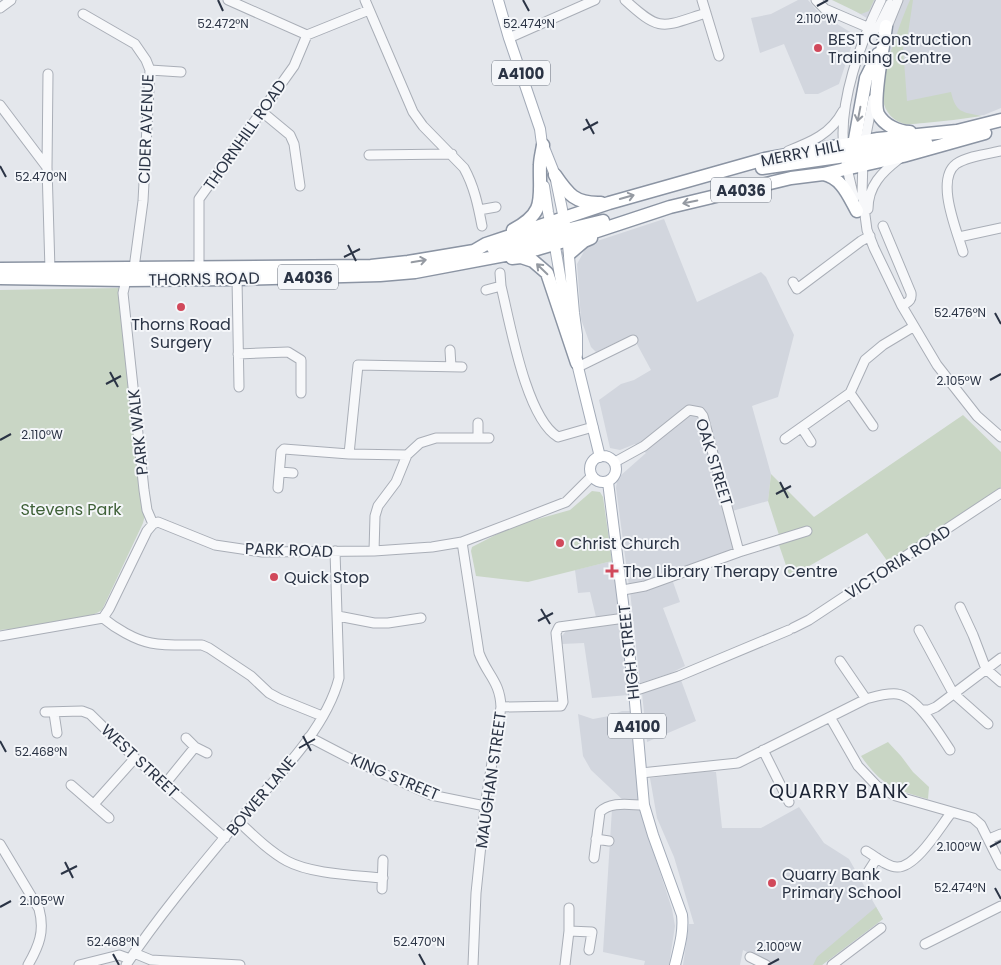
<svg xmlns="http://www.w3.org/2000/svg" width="1001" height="965" font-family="Poppins,sans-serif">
<rect width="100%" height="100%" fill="#e4e7ec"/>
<!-- built -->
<path fill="#d2d6de" d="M798 0H808L819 13 855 35 839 84 818 94H805L784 44 760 53 751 18 771 14Z
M837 0H1001V108L984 115 903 121 885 104 883 79 893 34Z
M664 219 697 302 761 272 766 277 794 335 778 397 752 406 771 474 768 501 725 513 733 550 669 574 629 586 616 488 617 481 620 476 646 453 635 444 620 450 610 448 599 400 621 384 634 380 651 370 632 335 596 352 591 347 581 319 577 264 588 244Z
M612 561 620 614 596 617 590 592 578 593 575 570Z
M672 579 680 602 663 608 685 666 671 673 640 683 630 591Z
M621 620 629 695 592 698 584 643 562 644 561 637 567 630Z
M681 680 696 721 647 742 642 693Z
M622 711H630L640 800 624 801 591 770 583 756 578 714 593 719 609 716Z
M710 771 716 772 722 828H761L799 807 824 843 849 859 883 919 822 965H773L743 950 740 965H683L689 924H694L674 857 657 818 650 778Z
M612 809H642L654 854 672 909 675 926 669 965H644L645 961 603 952Z"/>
<!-- green -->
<path fill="#c9d6c5" d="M832 0H874L869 11 861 14Z
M910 0H913L906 47H903L907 101 951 92C956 113 962 112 982 116 963 119 944 121 924 123 918 123 911 125 905 124 893 121 885 112 883 100 879 79 901 20 910 0Z
M120 288 145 515 143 523 102 610C85 622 23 628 0 630V290Z
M963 415 1001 452V487L888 562 867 533 790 577 779 545 805 535 803 528 779 535 768 501 771 474 814 517Z
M592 491 600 492 603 497 612 561 528 582 476 576 471 551 472 547 513 526 570 510Z
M888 742 901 756 913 772 929 787 928 799C895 790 881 785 861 756Z
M876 907 883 919 822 965H813L817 957Z"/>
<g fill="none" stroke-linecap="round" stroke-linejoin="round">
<defs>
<path id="minor" d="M228 0 307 35
M365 0 413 112 423 126 464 168C474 186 478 205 482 226
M625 0C661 33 662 27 706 13
M702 0 719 56
M816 0 825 9 874 30 878 28 890 4
M0 8 11 0
M83 14 135 44 146 60 150 70 143 201 134 268
M885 32 898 0
M307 35 369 10
M509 38 595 0
M150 70 181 72
M48 74 47 167 50 270
M0 105 46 166
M261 111 290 135 294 144 300 186
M864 145 873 99
M844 149C838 103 861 41 881 0
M788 151C811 142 831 134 843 111
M369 155 452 154
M863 160 862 193 867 230 874 248 902 306 937 365 977 416 1001 437
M846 164 854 198
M868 209C868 186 882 172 899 159
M479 210 496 207
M883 226 911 293C912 301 908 302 902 306
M959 237 1001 228
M963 252C957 231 935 180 956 164 968 156 987 154 1001 151
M199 268V199L294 66 307 35
M500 273 501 286C510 323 526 418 558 437L593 427
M237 279 239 387
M126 280 123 293 144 490 147 510 153 524
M793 282 797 289 861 241 870 236
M486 290 501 286
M450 350 451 367
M238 354 288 352 301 360V393
M578 367 633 340
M850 393 873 426
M478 423V437
M802 428 811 442
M785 439 850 393 865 360 883 345 913 327
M349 454 358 365 462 367
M615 462 644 446 689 410 700 412 703 416 739 552
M280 472 293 473
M278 488 281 452 284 449 349 454 407 455
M462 542 479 653C487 675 500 681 501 707L485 806 476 893 473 965
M374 551 375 516 378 506 396 482 407 455 420 443 436 438H489
M623 590 645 586 739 552 807 531
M960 607 973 635 986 669 1001 682
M338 616 374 623H388L421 618
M103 618C115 628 135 640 151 643 167 646 186 645 202 645L209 648 251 676 269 693 280 699 322 716
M793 628 809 620 1001 493
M919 630 953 693 988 724
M0 636 103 618 109 609 147 531 153 524 158 522 215 545 262 552 374 551 432 547 462 542 566 502 592 476
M840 661 866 699
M634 691 679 676 789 630
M501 707 561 706 563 702 556 633 559 627 625 618
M923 710H929L936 707 1001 658
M45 712 82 711 90 714 135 758 225 838
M54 713 57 733
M830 717 858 766 877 786 896 796 973 818 981 825 1001 865
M309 737 357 762 431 795 485 806
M186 738 195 747 207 753
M763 750 789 802
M641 773 738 763 866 699C877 696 886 693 897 694 917 696 940 735 950 750
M165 784 195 747
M71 785 109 818
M94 804 135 758
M238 821C253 835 269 851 287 861 311 874 354 875 383 878
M596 839 609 841
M989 839 1001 834
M0 844 39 909C45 931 39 946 28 965
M866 851C875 856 887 867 897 867 916 868 940 827 951 813
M594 858 600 812C611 801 629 805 644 805
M868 872 877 858
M382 889 383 860
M569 931 592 932 589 950
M925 944 1001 906
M134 953 151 960 240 965
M750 957 766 965
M79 965 119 955 130 959
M126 965C160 914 200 867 239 820 274 780 326 730 339 678L335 551
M565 965 569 931V908
M832 965 881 928"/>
<path id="major" d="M498 0 509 38 540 129 543 152
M543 145 555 175 565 224
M544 186 548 212 553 235 568 322
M568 245 574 313 577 335V355
M575 355 600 457
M590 469a13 13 0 1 1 26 0a13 13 0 1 1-26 0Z
M608 482 634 691 644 805 653 835 682 915C684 932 679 948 675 965"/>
<path id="highway" d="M886 26C884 44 872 100 878 114 884 125 898 132 910 132
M844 145 853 152 864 153 926 142
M853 150 866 78 878 54
M762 168 845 156 863 165
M823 174C842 178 848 195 857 211
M555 175C568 194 575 204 601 203
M513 230C547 212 539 198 540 165 540 159 542 152 543 145
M493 248 533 241 566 230 603 221
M570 253 584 241 591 238
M512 258 521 257 533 261 547 273 577 363
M0 269 371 266 408 262 474 251 486 244 609 203 765 159 878 139 957 131 1001 120
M0 278 126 280 237 279 380 275 415 272 537 249 585 235 670 207 791 178 823 174 903 156 985 133"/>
</defs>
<!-- minor casing -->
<use href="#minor" stroke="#a9aeb7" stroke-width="11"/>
<!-- major casing -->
<use href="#major" stroke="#a3abb8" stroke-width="12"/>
<!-- highway casing -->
<use href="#highway" stroke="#8b94a3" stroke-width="15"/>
<!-- minor -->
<use href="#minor" stroke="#f7f8fa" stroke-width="9"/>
<!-- major -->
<use href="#major" stroke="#fff" stroke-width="10"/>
<!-- highway -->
<use href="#highway" stroke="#fff" stroke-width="12"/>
</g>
<!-- one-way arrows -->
<defs><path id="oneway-shaft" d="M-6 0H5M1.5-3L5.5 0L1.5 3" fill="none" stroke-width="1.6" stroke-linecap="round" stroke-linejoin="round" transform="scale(1.25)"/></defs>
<g stroke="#959aa2">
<use href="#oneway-shaft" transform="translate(859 114) rotate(101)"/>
<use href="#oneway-shaft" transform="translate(627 197) rotate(-16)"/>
<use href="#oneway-shaft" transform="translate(690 202) rotate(168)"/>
<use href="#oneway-shaft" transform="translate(419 261) rotate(-10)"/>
<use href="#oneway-shaft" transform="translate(542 269) rotate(-136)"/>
</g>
<!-- ticks -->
<path fill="none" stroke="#2b3445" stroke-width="2" d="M218 0 223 11M523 0 529 11M817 6 828 0M586 119 594 134M583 130 598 122M0 166 6 177M348 245 356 261M344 257 360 249M995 313 1001 324M110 372 118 387M990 380 1001 374M106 384 121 376M0 440 11 434M780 482 788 498M776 494 791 486M541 609 550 624M538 621 553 613M303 736 311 751M0 741 6 752M299 748 315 739M990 847 1001 841M65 862 73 878M61 874 77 866M995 888 1001 899M0 907 11 901M113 954 119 965M419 954 425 965M768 965 779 959"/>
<!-- markers -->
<g fill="#d1495b" stroke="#f4f6f9" stroke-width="2">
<circle cx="818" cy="48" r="5"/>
<circle cx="181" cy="307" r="5"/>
<circle cx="560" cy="543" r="5"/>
<path d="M609.5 563.5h5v5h5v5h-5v5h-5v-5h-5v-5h5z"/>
<circle cx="274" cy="577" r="5"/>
<circle cx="772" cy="883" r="5"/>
</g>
<g text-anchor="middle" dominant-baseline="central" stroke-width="4" stroke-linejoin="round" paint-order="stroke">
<!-- shield labels -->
<g fill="#f4f6f9" stroke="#676e7b" stroke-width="1">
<rect x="492" y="60.5" width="58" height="25" rx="4"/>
<rect x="711" y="177.5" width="60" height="25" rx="4"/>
<rect x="278" y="264.5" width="60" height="25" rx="4"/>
<rect x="608" y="713.5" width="58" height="25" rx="4"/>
</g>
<g font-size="15" font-weight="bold" fill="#2b3445">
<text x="521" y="73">A4100</text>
<text x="741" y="190">A4036</text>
<text x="308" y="277">A4036</text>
<text x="637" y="726">A4100</text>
</g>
<!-- poi labels -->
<g font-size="16" fill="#2b3445" stroke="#f4f6f9" text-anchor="start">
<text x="828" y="39">BEST Construction<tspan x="828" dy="18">Training Centre</tspan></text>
<text x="181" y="324" text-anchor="middle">Thorns Road<tspan x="181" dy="18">Surgery</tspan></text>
<text x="570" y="543">Christ Church</text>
<text x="623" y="571">The Library Therapy Centre</text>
<text x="284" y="577">Quick Stop</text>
<text x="782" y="874">Quarry Bank<tspan x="782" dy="18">Primary School</tspan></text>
</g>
<!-- street labels -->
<g font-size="16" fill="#2b3445" stroke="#f4f6f9">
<text transform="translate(146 129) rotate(-88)">CIDER AVENUE</text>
<text transform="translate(245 135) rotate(-55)">THORNHILL ROAD</text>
<text transform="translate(802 153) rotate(-11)">MERRY HILL</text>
<text transform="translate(204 279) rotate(-1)">THORNS ROAD</text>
<text transform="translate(138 432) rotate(-96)">PARK WALK</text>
<text transform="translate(714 462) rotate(73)">OAK STREET</text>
<text transform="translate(289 550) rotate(2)">PARK ROAD</text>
<text transform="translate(898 562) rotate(-33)">VICTORIA ROAD</text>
<text transform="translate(629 652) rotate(-96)">HIGH STREET</text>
<text transform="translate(140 761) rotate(43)">WEST STREET</text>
<text transform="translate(395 777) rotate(23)">KING STREET</text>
<text transform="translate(491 780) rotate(-82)">MAUGHAN STREET</text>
<text transform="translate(261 796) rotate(-50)">BOWER LANE</text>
</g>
<!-- park labels -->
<g font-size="16" fill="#3f6138" stroke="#f4f6f9">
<text x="71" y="509">Stevens Park</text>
</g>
<!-- quarter labels -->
<g font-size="19" letter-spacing="1" fill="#1d2536" stroke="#f4f6f9">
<text x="839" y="791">QUARRY BANK</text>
</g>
</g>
<g font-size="12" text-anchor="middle" fill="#2b3445" stroke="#f4f6f9" stroke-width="4" stroke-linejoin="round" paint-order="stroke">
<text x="817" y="23">2.110°W</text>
<text x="223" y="28">52.472°N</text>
<text x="529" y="28">52.474°N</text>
<text x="41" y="181">52.470°N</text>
<text x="960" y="317">52.476°N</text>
<text x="959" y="385">2.105°W</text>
<text x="42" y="439">2.110°W</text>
<text x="41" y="756">52.468°N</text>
<text x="959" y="851">2.100°W</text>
<text x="960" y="892">52.474°N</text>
<text x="42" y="905">2.105°W</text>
<text x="113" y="946">52.468°N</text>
<text x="419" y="946">52.470°N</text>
<text x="779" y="951">2.100°W</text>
</g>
</svg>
